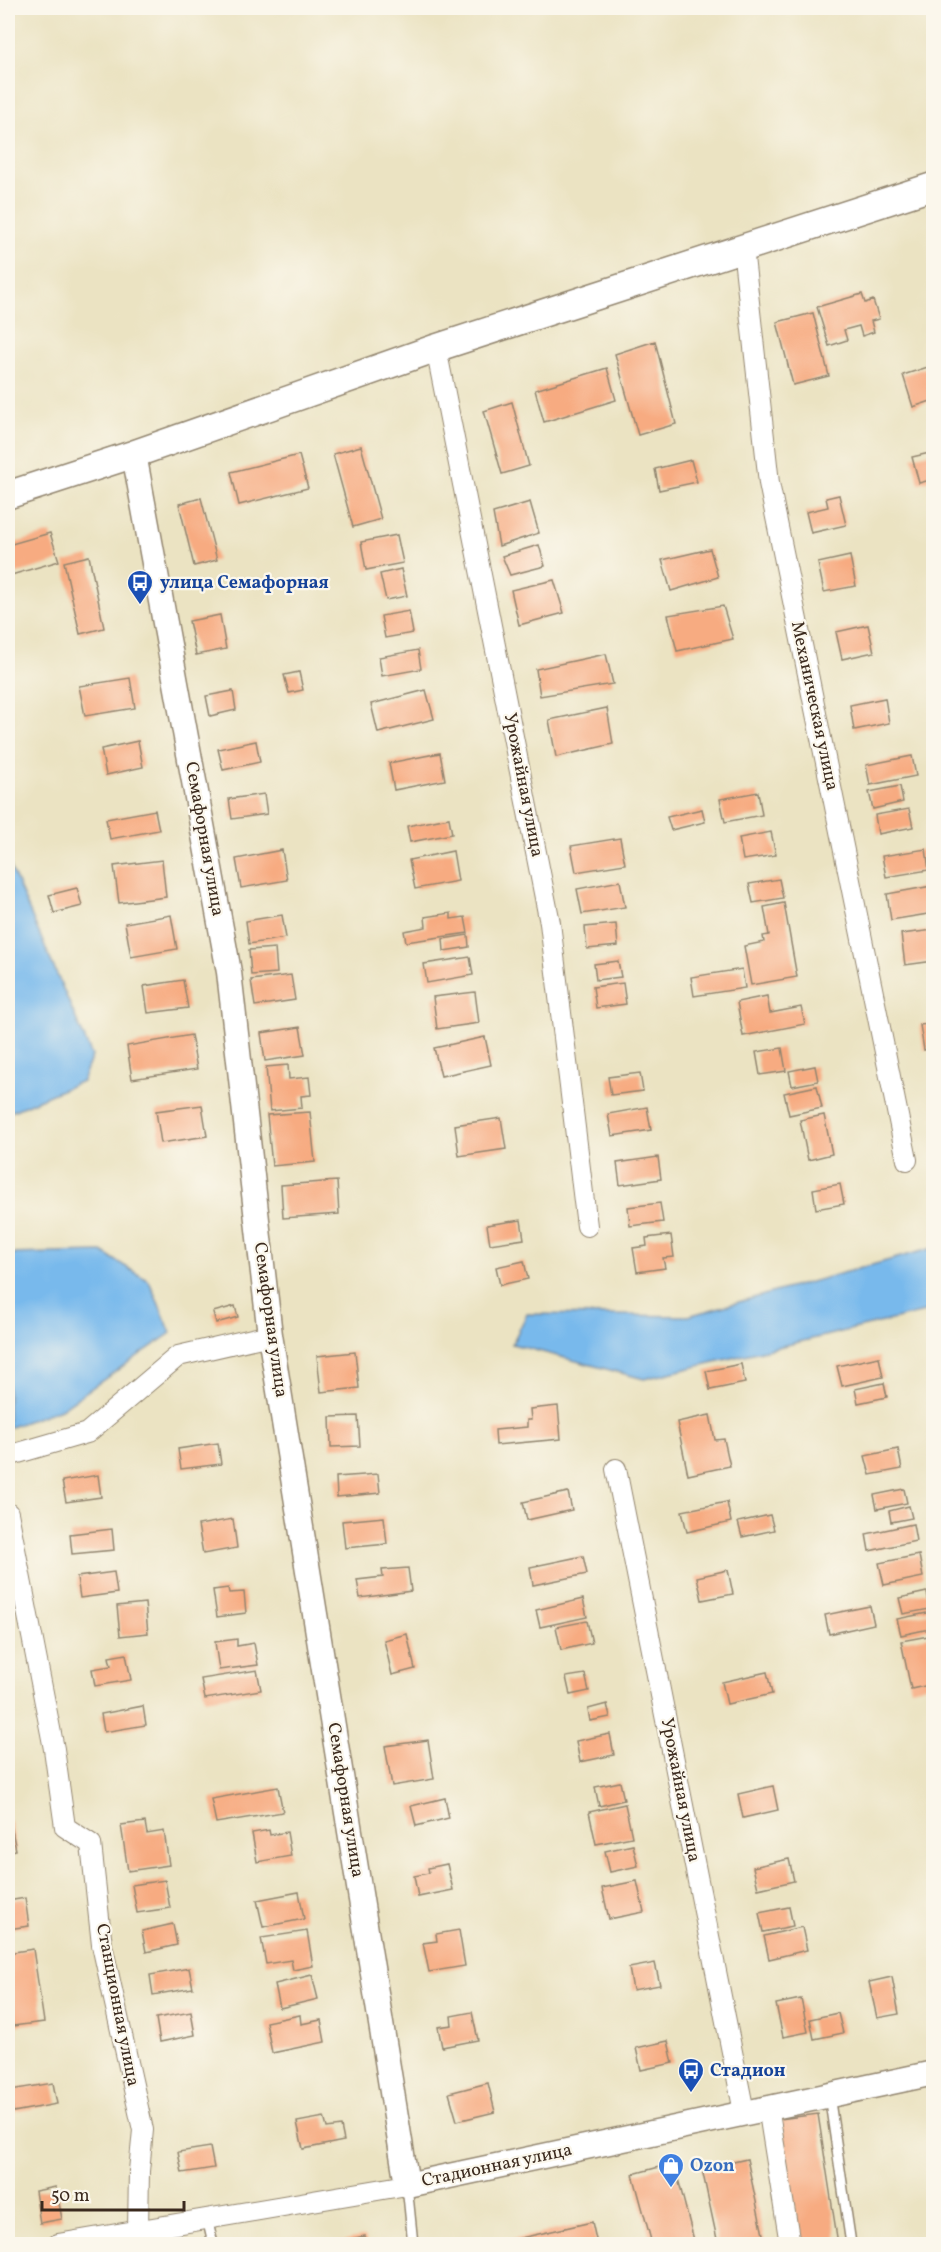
<svg xmlns="http://www.w3.org/2000/svg" width="941" height="2252" font-family="Vollkorn,serif">
<rect width="100%" height="100%" fill="#fbf7ec"/>
<filter id="ink" filterUnits="userSpaceOnUse"><feTurbulence type="fractalNoise" baseFrequency=".0167" numOctaves="2"/><feDisplacementMap in="SourceGraphic" scale="12" xChannelSelector="R" yChannelSelector="G"/><feConvolveMatrix kernelMatrix="1 2 1 2 8 2 1 2 1" color-interpolation-filters="sRGB"/></filter>
<filter id="wash" filterUnits="userSpaceOnUse"><feTurbulence type="fractalNoise" baseFrequency=".008" numOctaves="4" result="noise"/><feDisplacementMap in="SourceGraphic" scale="24" xChannelSelector="R" yChannelSelector="G"/><feGaussianBlur stdDeviation="1.35" result="paint"/><feColorMatrix in="noise" values="0 0 0 0 0 0 0 0 0 0 0 0 0 0 0 0 0 1.4 0 .05"/><feComposite in="paint" operator="in"/></filter>
<g filter="url(#wash)">
<rect width="100%" height="100%" fill="#ebe3c2"/>
<!-- water -->
<path fill="#78b9ec" stroke="#5a7285" stroke-width="1.5" d="M8 861 92 1056 82 1081 8 1113Z
M933 1248V1310L644 1379 512 1344 527 1314 688 1316Z
M102 1252 149 1281 171 1333 61 1409 8 1428V1254Z"/>
<g id="blocks">
<!-- building -->
<path fill="#f7ab81" d="M862 294 865 303 873 300 879 319 871 321 874 332 862 336 859 326 844 330 847 340 829 346 817 307Z
M813 313 829 376 793 385 777 322Z
M655 341 676 424 638 435 615 354Z
M934 365V400L913 407 903 375Z
M607 368 616 400 544 422 535 390Z
M512 402 529 466 502 474 484 411Z
M361 446 381 519 353 527 333 454Z
M934 452V479L919 483 912 457Z
M299 455 308 488 239 505 231 472Z
M691 460 697 482 659 490 655 469Z
M839 495 846 525 811 533 806 512 828 507 826 498Z
M201 498 217 560 194 566 179 504Z
M530 502 539 533 499 546 493 513Z
M50 533 59 561 8 576V545Z
M397 535 403 563 366 570 361 542Z
M539 545 545 566 510 575 502 556Z
M710 549 718 577 671 591 662 560Z
M89 556 104 628 80 634 64 562Z
M850 556 856 586 824 592 818 563Z
M401 569 407 596 386 600 380 574Z
M554 580 564 613 519 625 511 590Z
M723 606 733 639 677 651 668 615Z
M409 611 413 633 385 638 381 616Z
M220 615 226 649 196 655 189 621Z
M868 625 874 652 842 659 836 632Z
M418 650 421 669 382 676 379 657Z
M606 654 613 684 540 696 536 669Z
M299 672 303 690 289 693 284 675Z
M130 678 135 708 85 716 79 686Z
M426 690 434 719 378 733 371 704Z
M233 691 236 710 210 716 206 696Z
M885 698 889 723 854 730 850 705Z
M607 708 613 744 556 757 549 720Z
M138 741 143 767 106 775 101 749Z
M256 741 260 762 223 770 218 749Z
M440 753 445 780 394 790 389 763Z
M912 756 916 776 870 785 866 765Z
M900 786 903 802 873 809 869 792Z
M758 792 762 815 725 822 720 799Z
M264 794 267 814 232 819 229 799Z
M702 809 705 822 671 830 667 817Z
M909 809 913 827 878 834 875 815Z
M155 810 159 830 110 839 106 819Z
M449 818 452 834 410 842 407 826Z
M771 832 776 855 743 860 739 838Z
M620 838 625 864 576 872 571 846Z
M926 849 929 870 886 877 882 856Z
M282 850 287 880 241 888 236 859Z
M453 851 458 881 415 889 409 860Z
M162 860 166 897 119 903 114 866Z
M779 879 783 898 753 903 749 884Z
M620 881 625 907 582 914 577 889Z
M932 886 934 913 891 920 887 894Z
M77 888 82 906 54 913 49 895Z
M784 903 797 977 751 985 744 946 764 942 763 936 769 935 764 907Z
M451 913V919L465 917 468 933 406 942 404 931 426 927 425 917Z
M171 915 177 949 131 957 125 923Z
M282 915 286 938 249 944 246 921Z
M616 924 618 946 587 949 585 927Z
M934 930V961L905 965 901 934Z
M468 935 469 947 444 951 443 939Z
M275 948 277 973 251 975 249 950Z
M470 957 473 975 427 983 424 964Z
M618 961 621 977 596 980 594 964Z
M742 969 745 988 694 996 691 977Z
M291 975 295 1000 255 1006 251 980Z
M183 980 188 1008 148 1013 144 986Z
M623 983 626 1004 596 1008 593 987Z
M475 992 479 1023 437 1029 433 997Z
M767 996 770 1013 801 1007 805 1024 743 1036 737 1002Z
M934 1023V1048L924 1050 920 1025Z
M300 1027 305 1055 265 1061 261 1033Z
M191 1035 197 1069 132 1079 127 1046Z
M485 1037 491 1065 441 1076 434 1048Z
M782 1048 786 1071 760 1075 756 1052Z
M288 1065 289 1079 309 1077 311 1095 301 1096 302 1108 270 1111 266 1067Z
M815 1066 818 1081 792 1086 789 1071Z
M640 1073 643 1091 611 1095 608 1077Z
M817 1086 822 1108 789 1115 784 1093Z
M202 1105 207 1136 161 1143 156 1111Z
M647 1107 651 1130 612 1136 608 1114Z
M310 1112 315 1162 272 1166 267 1115Z
M824 1115 832 1154 808 1160 800 1120Z
M501 1118 506 1149 459 1156 455 1125Z
M658 1157 661 1179 620 1185 617 1163Z
M337 1181 339 1214 283 1218 281 1185Z
M840 1184 844 1204 816 1209 813 1189Z
M660 1203 663 1222 630 1226 628 1207Z
M521 1220 524 1239 490 1244 487 1225Z
M671 1235 674 1257 663 1258 665 1268 637 1272 633 1248 647 1246 646 1238Z
M524 1261 528 1279 500 1285 496 1267Z
M235 1306 238 1317 216 1323 213 1312Z
M355 1352 359 1388 321 1392 317 1356Z
M879 1357 883 1377 842 1386 837 1366Z
M741 1364 745 1383 710 1390 706 1371Z
M884 1383 887 1397 858 1403 855 1389Z
M558 1406 561 1439 496 1445 495 1430 527 1427V1420H531L530 1409Z
M710 1415 715 1440 724 1439 730 1466 688 1475 677 1422Z
M358 1416 360 1446 331 1447 330 1417Z
M218 1443 221 1464 181 1469 178 1449Z
M898 1449 902 1469 870 1475 865 1456Z
M378 1474 380 1493 337 1497 336 1477Z
M98 1475 101 1497 66 1502 62 1481Z
M904 1489 907 1503 877 1509 874 1495Z
M568 1492 572 1510 527 1520 523 1502Z
M727 1502 731 1522 687 1532 682 1511Z
M909 1506 912 1518 891 1522 889 1511Z
M770 1515 774 1530 742 1537 738 1522Z
M384 1517 387 1544 345 1548 342 1521Z
M233 1519 237 1548 203 1554 198 1525Z
M913 1524 916 1541 869 1551 866 1534Z
M112 1529 114 1550 72 1554 70 1534Z
M919 1555 923 1577 884 1585 879 1563Z
M583 1556 587 1574 533 1585 530 1567Z
M408 1568 411 1591 360 1598 357 1580 383 1577 382 1570Z
M728 1570 733 1594 702 1600 697 1577Z
M114 1572 117 1593 80 1598 77 1577Z
M228 1588 229 1593 244 1592 246 1613 217 1617 213 1590Z
M927 1592 930 1609 903 1614 899 1598Z
M583 1599 587 1617 540 1627 536 1610Z
M145 1603 148 1633 120 1636 117 1606Z
M870 1606 874 1624 829 1634 825 1615Z
M932 1612 934 1628 901 1635 897 1619Z
M587 1621 592 1643 561 1650 556 1627Z
M407 1634 415 1669 392 1675 384 1640Z
M934 1635V1684L911 1689 901 1641Z
M237 1639V1646L254 1643 258 1665 219 1670 215 1642Z
M126 1654 131 1680 95 1686 92 1669 111 1666 109 1657Z
M257 1670 261 1690 205 1699 201 1679Z
M767 1672 772 1694 727 1704 722 1682Z
M585 1674 589 1691 570 1695 566 1677Z
M607 1704 610 1717 590 1721 588 1709Z
M143 1706 146 1725 104 1732 101 1714Z
M610 1734 614 1755 580 1762 576 1741Z
M428 1740 434 1779 392 1786 385 1746Z
M620 1782 624 1800 599 1806 595 1787Z
M773 1786 778 1810 743 1818 738 1794Z
M278 1787 283 1812 216 1823 211 1799Z
M445 1798 449 1818 416 1826 411 1806Z
M625 1804 632 1837 596 1844 589 1812Z
M10 1820 16 1850 8 1852V1821Z
M145 1822 147 1834 164 1831 169 1865 128 1871 121 1825Z
M269 1830 270 1835 287 1832 291 1856 257 1862 252 1833Z
M633 1845 638 1866 610 1872 605 1851Z
M789 1859 794 1881 758 1889 753 1867Z
M447 1864 453 1890 418 1897 414 1876 429 1873 428 1868Z
M165 1880 170 1908 137 1913 132 1885Z
M637 1881 644 1912 609 1919 602 1888Z
M299 1892 304 1919 263 1927 257 1900Z
M25 1898 29 1926 8 1929V1901Z
M789 1907 793 1926 763 1932 759 1913Z
M173 1924 177 1945 146 1952 142 1931Z
M802 1927 807 1950 769 1959 764 1936Z
M459 1930 465 1966 429 1972 423 1943 437 1941 436 1934Z
M307 1931 313 1966 293 1970 291 1960 266 1964 261 1938Z
M33 1949 44 2022 13 2026 8 1997V1953Z
M655 1963 660 1985 633 1990 629 1968Z
M189 1968 193 1988 153 1995 150 1975Z
M312 1975 318 1999 280 2008 275 1984Z
M892 1977 899 2014 877 2018 869 1982Z
M801 1999 808 2032 783 2037 776 2004Z
M191 2012 195 2035 160 2042 156 2018Z
M472 2012 478 2040 442 2047 438 2027 452 2025 451 2016Z
M838 2013 843 2033 814 2039 810 2019Z
M300 2015 301 2024 321 2020 325 2042 272 2053 266 2022Z
M668 2041 673 2063 641 2070 636 2048Z
M53 2083 57 2104 13 2112 10 2090Z
M488 2083 495 2112 457 2121 449 2093Z
M818 2114 838 2244H799L780 2119Z
M324 2117 327 2128 341 2126 344 2141 303 2149 297 2122Z
M210 2147 214 2168 182 2173 178 2152Z
M747 2159 765 2244H718L702 2169Z
M674 2163 695 2244H652L633 2174Z
M56 2187 62 2219 40 2223 35 2191Z
M592 2222 597 2244H494Z
M365 2236 367 2244H329Z"/>
</g>
</g>
<g filter="url(#ink)">
<use href="#blocks" fill-opacity="0" stroke="#938670" stroke-width="1.5"/>
<g fill="none" stroke-linecap="round" stroke-linejoin="round">
<defs>
<path id="service" d="M829 2095 851 2244
M407 2185 413 2244
M207 2218 213 2244
M135 2244 138 2229"/>
<path id="minor" d="M743 248 769 483 907 1160
M436 348 550 923 587 1226
M8 1456 87 1433 178 1356 270 1335
M616 1469 744 2112
M8 1513 54 1749 65 1827 91 1844 102 1945 143 2130 139 2171 138 2229
M768 2107 790 2244
M58 2244 407 2185"/>
<path id="tertiary" d="M134 454 229 972 270 1335 407 2185 934 2073"/>
<path id="secondary" d="M8 495 134 454 436 348 934 186"/>
</defs>
<!-- service casing -->
<use href="#service" stroke="#938670" stroke-width="12"/>
<!-- minor casing -->
<use href="#minor" stroke="#938670" stroke-width="22"/>
<!-- tertiary casing -->
<use href="#tertiary" stroke="#938670" stroke-width="27"/>
<!-- secondary casing -->
<use href="#secondary" stroke="#938670" stroke-width="30"/>
<!-- service -->
<use href="#service" stroke="#fff" stroke-width="9"/>
<!-- minor -->
<use href="#minor" stroke="#fff" stroke-width="20"/>
<!-- tertiary -->
<use href="#tertiary" stroke="#fff" stroke-width="24"/>
<!-- secondary -->
<use href="#secondary" stroke="#fff" stroke-width="27"/>
</g>
</g>
<!-- icons -->
<defs>
<symbol id="bus-pin" viewBox="-11 -11 22 30"><path d="M0 17L-7.5 6A9.5 9.5 0 1 1 7.5 6Z" fill="#1a4fb4" stroke="#fbf7ec"/><path d="M-5-6H5V4H4V6H2V4H-2V6H-4V4H-5ZM-3.5-4V0h7V-4ZM-3.5 1.2v1.5H-2V1.2ZM2 1.2v1.5H3.5V1.2Z" fill="#fff"/></symbol>
<symbol id="shop-pin" viewBox="-11 -11 22 30"><path d="M0 17L-7.5 6A9.5 9.5 0 1 1 7.5 6Z" fill="#3f7fe0" stroke="#fbf7ec"/><path d="M-5-2.5h2.3a2.7 3.5 0 0 1 5.4 0H5L5.5 6h-11ZM-1.5-2.5h3a1.5 2.3 0 0 0-3 0Z" fill="#fff"/></symbol>
</defs>
<g fill-rule="evenodd">
<use href="#bus-pin" x="125" y="568" width="30" height="40"/>
<use href="#bus-pin" x="676" y="2056" width="30" height="40"/>
<use href="#shop-pin" x="656" y="2151" width="30" height="40"/>
</g>
<g text-anchor="middle" dominant-baseline="central" stroke-width="4.5" stroke-linejoin="round" paint-order="stroke">
<!-- transit labels -->
<g font-size="18" font-weight="bold" fill="#164399" stroke="#fbf7ec" text-anchor="start">
<text x="160" y="583">улица Семафорная</text>
<text x="710" y="2071">Стадион</text>
</g>
<!-- street labels -->
<g font-size="18" fill="#3b2a1e" stroke="#fbf7ec">
<text transform="translate(814 706) rotate(78)">Механическая улица</text>
<text transform="translate(523 785) rotate(79)">Урожайная улица</text>
<text transform="translate(204 839) rotate(80)">Семафорная улица</text>
<text transform="translate(270 1320) rotate(82)">Семафорная улица</text>
<text transform="translate(680 1790) rotate(79)">Урожайная улица</text>
<text transform="translate(345 1800) rotate(81)">Семафорная улица</text>
<text transform="translate(117 2005) rotate(79)">Станционная улица</text>
<text transform="translate(497 2166) rotate(-12)">Стадионная улица</text>
</g>
<!-- shop labels -->
<g font-size="18" font-weight="bold" fill="#366cbe" stroke="#fbf7ec" text-anchor="start">
<text x="690" y="2166">Ozon</text>
</g>
</g>
<!-- margin -->
<rect width="941" height="2252" fill="none" stroke="#fbf7ec" stroke-width="30"/>
<!-- scale -->
<path d="M42 2201v9h142v-9" fill="none" stroke="#3b2a1e" stroke-width="3"/>
<text x="51" y="2201" font-size="18" fill="#3b2a1e" stroke="#fbf7ec" stroke-width="4.5" paint-order="stroke">50 m</text>
</svg>
